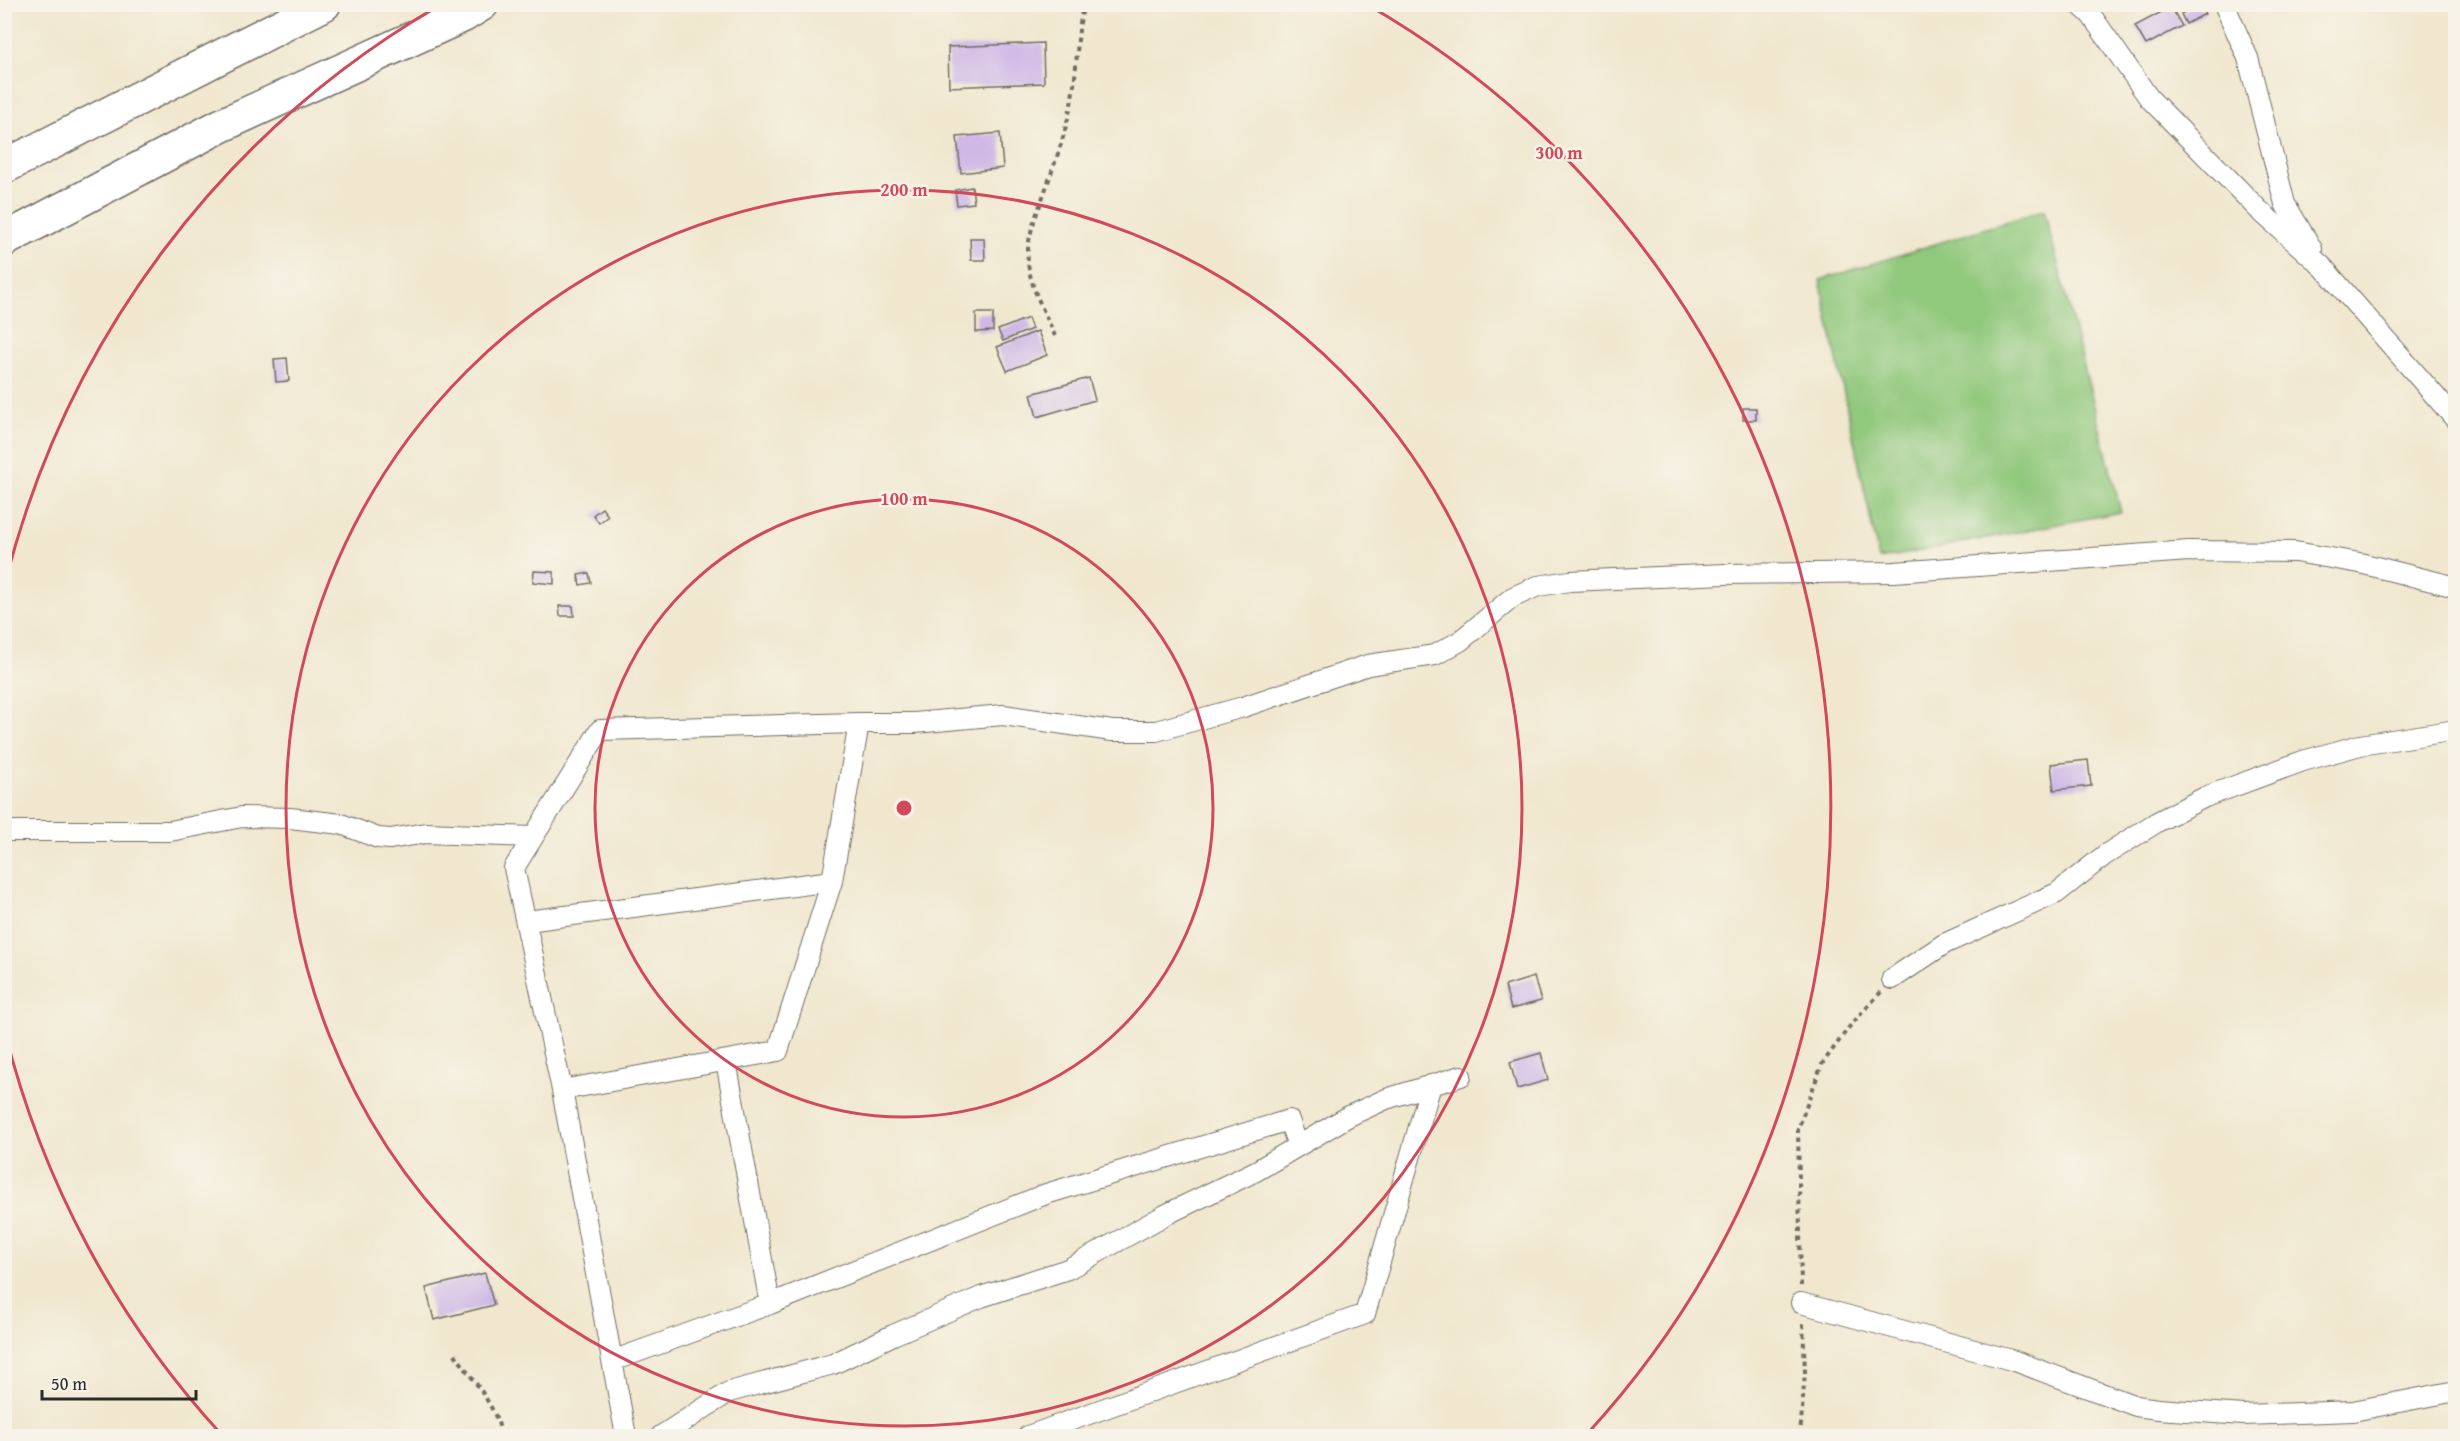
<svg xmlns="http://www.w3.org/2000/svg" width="2460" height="1441" font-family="'Gentium Book Plus',serif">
<rect width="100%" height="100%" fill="#f7f3e8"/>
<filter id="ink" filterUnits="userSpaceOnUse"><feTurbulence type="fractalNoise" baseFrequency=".0167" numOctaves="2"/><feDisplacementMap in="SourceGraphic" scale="12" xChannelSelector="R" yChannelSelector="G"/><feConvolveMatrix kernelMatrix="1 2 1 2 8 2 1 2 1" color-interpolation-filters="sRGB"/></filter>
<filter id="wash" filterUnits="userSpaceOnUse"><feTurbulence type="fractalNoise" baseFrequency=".008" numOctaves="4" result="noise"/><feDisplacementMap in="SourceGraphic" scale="24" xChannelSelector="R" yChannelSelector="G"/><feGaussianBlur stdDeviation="1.35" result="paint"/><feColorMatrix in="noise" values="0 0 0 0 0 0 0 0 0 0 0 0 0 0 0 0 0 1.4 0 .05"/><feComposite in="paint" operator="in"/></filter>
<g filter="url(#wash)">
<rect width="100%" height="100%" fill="#f0e7ce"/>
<!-- green -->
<path fill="#90c87c" stroke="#5e7a54" stroke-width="1.5" d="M2044 210 2121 512 1879 559 1820 280Z"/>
<g id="blocks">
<!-- building -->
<path fill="#cfb8e6" d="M2198 4 2205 14 2186 24 2181 14Z
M953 5H1039V6L953 11Z
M2171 7 2182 26 2146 45 2135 26Z
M1043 43 1044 83 949 87 948 47Z
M1000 133 1003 168 961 173 957 137Z
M972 187 974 203 957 205 955 190Z
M970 238H984L985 260H971Z
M976 313H993V331L976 332Z
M1028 318 1032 329 1003 341 998 330Z
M1038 331 1047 355 1007 371 997 347Z
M287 358 289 381 276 382 274 359Z
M1089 378 1095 400 1037 417 1031 394Z
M1743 408H1756V420H1743Z
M602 508 608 516 599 523 593 515Z
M534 571 554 572V584L533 582Z
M589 573 591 583 580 585 578 575Z
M559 606H573L574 616H560Z
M2088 760 2091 786 2054 790 2051 764Z
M1534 977 1541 1001 1511 1009 1505 986Z
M1541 1053 1548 1080 1517 1089 1510 1062Z
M485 1273 494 1305 434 1320 426 1288Z"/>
</g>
</g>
<g filter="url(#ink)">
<use href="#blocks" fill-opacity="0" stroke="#706d64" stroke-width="1.5"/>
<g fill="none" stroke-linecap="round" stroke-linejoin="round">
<defs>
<path id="street" d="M2079 4 2091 15 2149 98 2259 210 2323 267 2456 420
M2224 4 2248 58 2285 204 2312 249
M859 723H914L1003 715 1112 731H1156L1243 707 1368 665 1435 655 1460 641 1513 597 1538 586 1570 581 1725 574 1894 572 2189 551 2295 552 2360 563 2456 587
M4 831H170L242 817 290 818 341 824 378 838 390 839 426 833 532 837
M527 921 832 881
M1892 979 1944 944 2057 893 2105 855 2157 822 2205 797 2303 761 2360 745 2456 730
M726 1061 770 1304
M562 1090 778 1051 832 881 859 723 600 730 514 868 562 1090 626 1436
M1801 1303 2015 1361 2136 1406 2158 1409 2244 1415 2353 1411 2456 1391
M612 1361 770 1304 1046 1194 1289 1120 1298 1146
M661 1436 729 1392 833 1364 893 1335 981 1297 1068 1269 1165 1215 1256 1171 1349 1116 1386 1099 1461 1076
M1028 1436 1365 1314 1431 1085"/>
<path id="highway" d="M4 167 324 4
M4 240 220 126 464 15 482 4"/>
</defs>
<!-- street casing -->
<use href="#street" stroke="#706d64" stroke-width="22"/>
<!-- highway casing -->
<use href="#highway" stroke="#706d64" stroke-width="36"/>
<!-- path -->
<path stroke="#706d64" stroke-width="4" stroke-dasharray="4.5 4.5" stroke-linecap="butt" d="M1055 336C1045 313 1031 289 1028 263 1026 244 1033 223 1040 205 1053 168 1068 130 1073 91 1078 62 1076 33 1084 4
M1801 1286 1798 1129 1822 1064 1850 1026 1881 992
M455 1354C470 1376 499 1410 501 1436
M1800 1436 1805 1372 1803 1324"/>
<!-- street -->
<use href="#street" stroke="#fff" stroke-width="20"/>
<!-- highway -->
<use href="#highway" stroke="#fff" stroke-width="33"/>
</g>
</g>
<!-- distance rings -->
<g fill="none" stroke="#d1495b" stroke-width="3">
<circle cx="904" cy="808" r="309"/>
<circle cx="904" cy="808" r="618"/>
<path d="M221 1434A927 927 0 0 1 5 1032M5 584A927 927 0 0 1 440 5M1368 5A927 927 0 0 1 1587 1434"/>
</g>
<circle cx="904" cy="808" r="9" fill="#d1495b" stroke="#f7f3e8" stroke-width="3"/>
<g font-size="18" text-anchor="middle" font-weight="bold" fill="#d1495b" stroke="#f7f3e8" stroke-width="5" stroke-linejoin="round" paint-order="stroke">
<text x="1559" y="159">300 m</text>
<text x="904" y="196">200 m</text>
<text x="904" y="505">100 m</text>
</g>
<!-- margin -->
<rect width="2460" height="1441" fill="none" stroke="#f7f3e8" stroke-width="24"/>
<!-- scale -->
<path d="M42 1390v9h154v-9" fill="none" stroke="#2b2b2b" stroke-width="3"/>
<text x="51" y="1390" font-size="18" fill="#2b2b2b" stroke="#f7f3e8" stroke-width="4.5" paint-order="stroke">50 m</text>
</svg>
